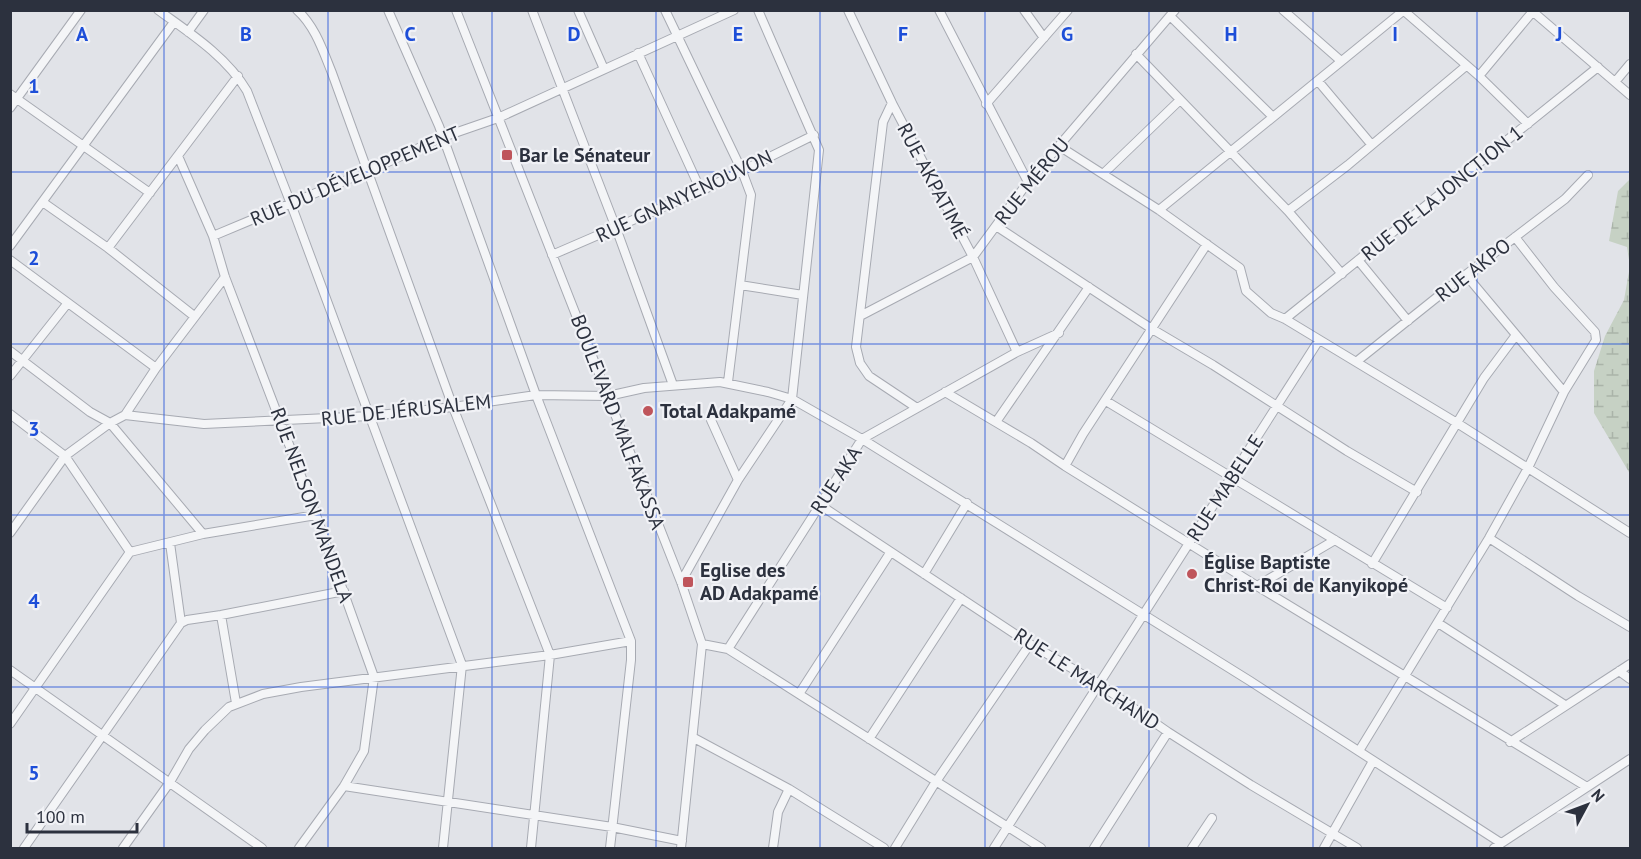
<svg xmlns="http://www.w3.org/2000/svg" width="1641" height="859" font-family="'PT Sans',sans-serif">
<defs>
<pattern id="wetland-marsh" width="20" height="14" patternUnits="userSpaceOnUse" patternTransform="scale(1.5)"><rect width="20" height="14" fill="#c6d1c4"/><path d="M1 5h8M5 5V1M11 12h8M15 12V8" fill="none" stroke="#aab4a9"/></pattern>
</defs>
<rect width="100%" height="100%" fill="#e1e3e8"/>
<!-- wetland -->
<path fill="url(#wetland-marsh)" d="M1630 179V474L1594 413V371L1605 336 1624 300 1630 266 1627 247 1609 241 1618 191Z"/>
<g fill="none" stroke-linecap="round" stroke-linejoin="round">
<defs>
<path id="minor" d="M158 10C190 33 227 57 247 91L291 204 462 665 443 848
M297 10C315 26 323 51 332 73L453 407 550 655 531 848
M388 10 439 126 536 395 631 641V660L610 848
M456 10 681 582 702 644 681 848
M532 10 616 228 673 385
M578 10 604 69
M665 10 742 171 751 195 728 382
M848 10 892 103 973 257 1017 352
M939 10 1028 182
M1024 10 1044 38
M1283 10 1341 61
M1403 10 1479 76 1528 124
M1531 10 1630 95
M1170 16 1273 117
M188 32 204 10
M638 53 701 191
M1136 54 1288 211 1342 274
M1479 76 1534 10
M1318 81 1371 144
M1615 82 1630 64
M10 94 150 193
M892 103 883 122 856 347 860 363 869 376 917 408
M986 104 1068 10
M10 108 81 10
M1059 146 1159 210 1240 268 1246 291 1271 313 1285 319 1457 423 1630 533
M178 156 213 236 225 277 316 515 374 677 364 751 344 786 299 848
M1103 174 1180 100
M44 203 108 248 194 316
M1159 210 1403 11
M1288 211 1348 165 1466 66
M996 226 1152 329 1213 365 1347 451 1417 492
M213 236 368 171 443 137 498 118 734 10
M10 246 174 22
M108 248 238 76
M552 255 707 188 814 135
M10 260 156 368
M1358 260 1408 321
M1466 275 1564 392
M740 285 803 295
M862 315 973 257 1028 182 1175 10
M1285 319 1598 67
M10 351 90 412 110 423 203 534
M1356 362 1451 286 1565 199 1588 175
M10 376 67 304
M945 392 1031 443 1065 466 1257 586 1587 787
M1106 401 1447 608
M10 414 65 456 130 552
M125 415 204 424 370 416 453 407 536 395 608 396 644 388 720 382 768 392 792 399 862 439 1250 681 1501 843
M711 420 738 480
M996 422 1089 287
M1065 466 1083 434 1207 244
M820 505 1030 644 1099 684 1168 732 1251 785 1357 848
M10 533 65 456 110 423 125 415 156 368 225 277
M1489 538 1578 596 1630 627
M170 543 181 623
M1372 564 1484 378 1516 335
M924 574 967 503
M681 582 738 480 792 399 819 150 758 10
M1257 586 1335 540
M221 615 236 703
M1438 623 1565 705
M702 644 728 649 1041 848
M728 649 862 439 1017 352 1059 333
M10 670 262 848
M1619 671 1630 679
M799 694 890 553
M10 724 130 552 203 534 316 515
M694 738 789 789 884 848
M869 739 961 598
M1510 742 1630 664
M1359 751 1489 538 1528 468 1564 392 1596 340 1595 332 1554 287 1515 237
M344 786 612 827 682 841
M24 848 181 623 187 620 221 615 344 591
M123 848 170 782 189 749 205 730 229 707 263 694 301 687 550 655 631 641
M773 848 778 812 789 789
M895 848 935 783 1030 644
M994 848 1319 340
M1094 848 1168 732
M1192 848 1212 818
M1324 848 1373 761
M1494 848 1630 759"/>
</defs>
<!-- minor casing -->
<use href="#minor" stroke="#a7aab2" stroke-width="10"/>
<!-- minor -->
<use href="#minor" stroke="#f4f5f7" stroke-width="8"/>
</g>
<!-- grid -->
<path fill="none" stroke="#1d4ed8" stroke-width="1.5" stroke-opacity="0.55" d="M164 10V848M328 10V848M492 10V848M656 10V848M820 10V848M985 10V848M1149 10V848M1313 10V848M1477 10V848M10 172H1630M10 344H1630M10 515H1630M10 687H1630"/>
<!-- markers -->
<g fill="#bf555b" stroke="#f1f2f6" stroke-width="2">
<rect x="501" y="149" width="12" height="12" rx="3"/>
<circle cx="648" cy="411" r="6"/>
<circle cx="1192" cy="574" r="6"/>
<rect x="682" y="576" width="12" height="12" rx="3"/>
</g>
<g text-anchor="middle" dominant-baseline="central" stroke-width="4.5" stroke-linejoin="round" paint-order="stroke">
<!-- poi labels -->
<g font-size="20" font-weight="bold" fill="#2c313e" stroke="#f1f2f6" text-anchor="start">
<text x="519" y="155">Bar le Sénateur</text>
<text x="660" y="411">Total Adakpamé</text>
<text x="1204" y="562">Église Baptiste<tspan x="1204" dy="23">Christ-Roi de Kanyikopé</tspan></text>
<text x="700" y="570">Eglise des<tspan x="700" dy="23">AD Adakpamé</tspan></text>
</g>
<!-- street labels -->
<g font-size="20" fill="#2c313e" stroke="#f1f2f6">
<text transform="translate(355 176) rotate(-23)">RUE DU DÉVELOPPEMENT</text>
<text transform="translate(933 181) rotate(62)">RUE AKPATIMÉ</text>
<text transform="translate(1032 181) rotate(-51)">RUE MÉROU</text>
<text transform="translate(1442 193) rotate(-39)">RUE DE LA JONCTION 1</text>
<text transform="translate(684 196) rotate(-25)">RUE GNANYENOUVON</text>
<text transform="translate(1473 270) rotate(-38)">RUE AKPO</text>
<text transform="translate(406 410) rotate(-6)">RUE DE JÉRUSALEM</text>
<text transform="translate(618 422) rotate(69)">BOULEVARD MALFAKASSA</text>
<text transform="translate(836 480) rotate(-57)">RUE AKA</text>
<text transform="translate(1225 488) rotate(-57)">RUE MABELLE</text>
<text transform="translate(312 505) rotate(70)">RUE NELSON MANDELA</text>
<text transform="translate(1087 679) rotate(33)">RUE LE MARCHAND</text>
</g>
</g>
<g font-size="20" text-anchor="middle" font-weight="bold" fill="#1d4ed8" stroke="#f1f2f6" stroke-width="4.5" stroke-linejoin="round" paint-order="stroke">
<text x="82" y="41">A</text>
<text x="246" y="41">B</text>
<text x="410" y="41">C</text>
<text x="574" y="41">D</text>
<text x="738" y="41">E</text>
<text x="903" y="41">F</text>
<text x="1067" y="41">G</text>
<text x="1231" y="41">H</text>
<text x="1395" y="41">I</text>
<text x="1559" y="41">J</text>
<text x="34" y="93">1</text>
<text x="34" y="265">2</text>
<text x="34" y="436">3</text>
<text x="34" y="608">4</text>
<text x="34" y="780">5</text>
</g>
<!-- border -->
<rect width="1641" height="859" fill="none" stroke="#2c313e" stroke-width="24"/>
<!-- north arrow -->
<g transform="translate(1587 805) rotate(49)" stroke="#f1f2f6" stroke-width="4.5" paint-order="stroke">
<path d="M0-4.5L10 22L0 15L-10 22Z" fill="#2c313e"/>
<text y="-9" font-size="16" font-weight="bold" text-anchor="middle" fill="#2c313e">N</text>
</g>
<!-- scale -->
<path d="M27 823v9h110v-9" fill="none" stroke="#2c313e" stroke-width="3"/>
<text x="36" y="823" font-size="18" fill="#2c313e" stroke="#f1f2f6" stroke-width="4.5" paint-order="stroke">100 m</text>
</svg>
